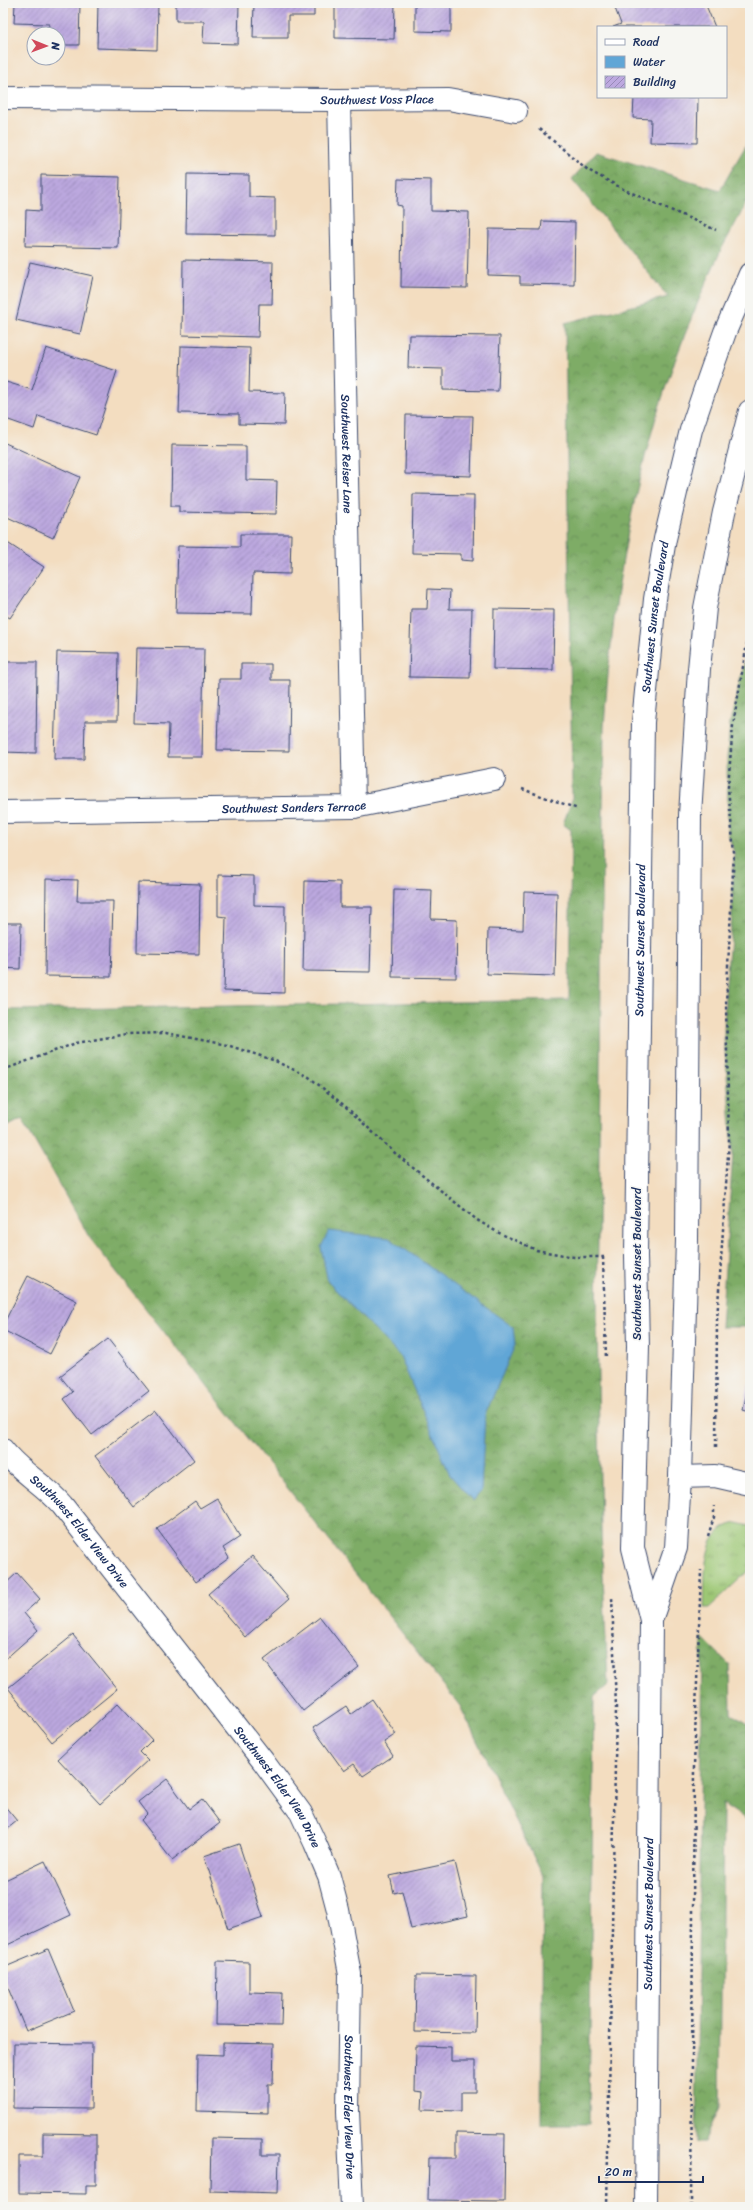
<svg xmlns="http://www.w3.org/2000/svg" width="753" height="2210" font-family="Sriracha,sans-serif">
<defs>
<pattern id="grass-tufts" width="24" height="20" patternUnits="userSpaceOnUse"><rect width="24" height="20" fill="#9dc774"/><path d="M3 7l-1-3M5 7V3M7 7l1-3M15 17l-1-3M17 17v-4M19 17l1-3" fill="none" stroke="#7fa262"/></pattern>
<pattern id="forest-crowns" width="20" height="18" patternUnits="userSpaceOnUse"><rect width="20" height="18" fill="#7eac66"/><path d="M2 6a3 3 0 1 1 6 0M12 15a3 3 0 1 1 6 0" fill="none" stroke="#668c57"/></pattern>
<pattern id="building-hatch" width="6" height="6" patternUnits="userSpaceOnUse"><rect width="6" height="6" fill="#bca8df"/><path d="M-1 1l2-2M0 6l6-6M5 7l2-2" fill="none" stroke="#9889b8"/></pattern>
</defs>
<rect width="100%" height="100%" fill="#f6f6f2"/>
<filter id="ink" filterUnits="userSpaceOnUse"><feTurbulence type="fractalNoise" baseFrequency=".025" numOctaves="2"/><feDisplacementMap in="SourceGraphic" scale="8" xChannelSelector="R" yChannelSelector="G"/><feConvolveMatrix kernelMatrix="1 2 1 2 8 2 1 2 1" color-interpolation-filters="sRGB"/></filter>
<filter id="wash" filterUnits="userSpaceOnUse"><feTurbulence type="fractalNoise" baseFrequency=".012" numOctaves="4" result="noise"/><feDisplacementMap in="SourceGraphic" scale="16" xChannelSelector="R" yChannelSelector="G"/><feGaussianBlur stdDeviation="0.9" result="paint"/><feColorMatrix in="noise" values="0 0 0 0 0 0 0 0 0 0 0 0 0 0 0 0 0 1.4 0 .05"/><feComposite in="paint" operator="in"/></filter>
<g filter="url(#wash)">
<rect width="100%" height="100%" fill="#f3ddc0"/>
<!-- grass -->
<path fill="url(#grass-tufts)" stroke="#5c7b69" d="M737 1523 750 1526V1569L709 1608H704C706 1578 699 1529 737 1523Z"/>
<!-- forest -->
<path fill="url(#forest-crowns)" stroke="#4c6e62" d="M750 133C750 152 753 173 750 192 748 203 727 238 721 250 700 295 682 340 666 386 629 497 611 612 604 728L597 1325 601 1530 608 1685 594 1697 589 2124H541L543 1876 460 1706 89 1237 22 1119 3 1129V1010L569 1000 571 830 563 824 572 800V784L565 323 668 297 572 179 596 152 720 190 745 147Z
M750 638V1327H721L733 1152 724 1037 725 994 732 916 734 853 728 833 727 758 730 723Z
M702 1637 730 1665 731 1713 750 1726V1822L723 1804 720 2107 704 2142H696Z"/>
<!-- water -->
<path fill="#60a6d6" stroke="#3e6a9a" d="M329 1231 389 1238 513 1327 515 1345 485 1415 481 1491 473 1501 450 1475 400 1356 328 1282 321 1247Z"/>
<g id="blocks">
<!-- building -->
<path fill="url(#building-hatch)" d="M15 3H80L79 45H58V34H48L49 24 14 23Z
M98 3H158L157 50 97 48Z
M176 3H239L238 44 203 43 204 21H176Z
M254 3H314V16H288V38H253Z
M335 3H395L394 39 335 38Z
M415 3H451V32L415 31Z
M613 3H705L715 27H613L621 24Z
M634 97H698L697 143 650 142 651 119 633 118Z
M187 174 249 175V197L275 198V235L186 234Z
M41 175 120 177 118 248 25 246 26 210 41 211Z
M398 179 431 180V211L469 212 467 288 401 287 402 206 397 205Z
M542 221 575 222 574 285 520 284V276L488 275 489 229 541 230Z
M183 260 273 262 272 304H259L258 337 182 335Z
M30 262 93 276 80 334 16 320Z
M409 335 500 336 498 391 443 390V369L408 368Z
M181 346 250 348 249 392 285 393 284 425 239 424V414L179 413Z
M46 348 117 371 96 435 38 416 34 429 3 418V381L32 390Z
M406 415 473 416 471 476 405 474Z
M3 442 80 477 53 538 3 515Z
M172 445 246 446V480L277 481 276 514 179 512V506H171Z
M413 494 474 495 473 561 461 560V554L412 553Z
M240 534H291L290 574 253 573 252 614 176 613 178 546 240 547Z
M3 540 44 567 10 618 3 614Z
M428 589 450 590 449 609H472L470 678 409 677 411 609H427Z
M494 609 554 610 553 670 493 669Z
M136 648 204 649 202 757H168L169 724 134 723Z
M57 652 118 653 117 721H85L84 759H54Z
M3 662H37L36 753 3 752Z
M241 664H271V680H290L289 751 217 750 219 679H241Z
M218 875 254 876V905L285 906 284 993 224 991 226 917 218 916Z
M46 879 78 880 77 901H113L111 977 45 976Z
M305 881 340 882V907H372L370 972 303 971Z
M138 882 200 884 199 954 137 953Z
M394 889 432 890 431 919 457 920 456 978 392 977Z
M524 892 557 893 555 976 487 974 488 929 523 930Z
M3 923H21L20 969 3 968Z
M28 1276 77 1301 50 1354 3 1330V1320L5 1321Z
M108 1339 149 1391 92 1435 64 1399 73 1392 60 1376Z
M749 1384H750V1412L743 1410Z
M156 1410 194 1460 134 1507 95 1456Z
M217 1498 240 1537 223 1548 229 1558 196 1582 157 1529 195 1501 200 1508Z
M252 1556 289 1599 245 1637 208 1594Z
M17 1573 40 1599 24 1613 38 1630 3 1661V1586Z
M320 1617 359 1667 303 1711 264 1660Z
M73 1635 117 1689 52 1742 8 1688Z
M372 1699 396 1734 384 1742 393 1756 363 1776 354 1764 344 1771 313 1728 346 1706 351 1714Z
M118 1703 152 1740 140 1752 148 1760 100 1804 58 1759Z
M167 1779 189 1809 202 1799 220 1823 172 1860 141 1820 147 1814 138 1802Z
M3 1804 17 1821 3 1832Z
M239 1844 263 1917 228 1929 204 1856Z
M45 1861 71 1915 3 1947V1881Z
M455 1862 468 1916 411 1929 402 1891 394 1893 390 1876Z
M48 1949 74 2011 26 2031 3 1976V1968Z
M217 1961 249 1962V1992L282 1993 281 2026 216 2025Z
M416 1975 476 1976 475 2033 415 2032Z
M14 2043 92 2044 91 2109 13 2108Z
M223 2043 274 2044 273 2084H268V2113L197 2111 198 2054 223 2055Z
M416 2046 451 2047V2061H475V2092H461V2111L422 2110 423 2092 415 2091Z
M43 2133 96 2134V2185H86V2194L19 2193V2156H43Z
M456 2133 505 2134 504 2201 428 2200 429 2158H456Z
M211 2138 262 2139V2155H279L278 2193 210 2191Z"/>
</g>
</g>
<g filter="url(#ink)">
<use href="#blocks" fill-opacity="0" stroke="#3b496d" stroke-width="1"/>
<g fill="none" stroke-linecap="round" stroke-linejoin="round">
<defs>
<g id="minor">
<path id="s1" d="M3 98 339 100 448 99 516 111"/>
<path id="s2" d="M339 100 354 807"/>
<path id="s3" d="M3 812 354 807 494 779"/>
<path id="s4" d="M3 1450C20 1472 44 1484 62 1505L263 1761 301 1813 315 1843 329 1876 338 1910 350 1974 348 2111 352 2207"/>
<path d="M680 1477 715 1476 750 1484"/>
</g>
<g id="major">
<path d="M651 1620 676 1548 680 1477 687 1240 690 815 699 669 705 608 724 512 750 411"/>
<path id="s5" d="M646 2207 651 1620 633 1548 638 1346 636 1256 643 722 655 599 665 539 679 480 691 430 708 380 725 332 750 274"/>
</g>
</defs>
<!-- minor casing -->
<use href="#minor" stroke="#3b496d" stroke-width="24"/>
<!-- major casing -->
<use href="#major" stroke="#3b496d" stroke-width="24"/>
<!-- path -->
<path stroke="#3b496d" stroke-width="2.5" stroke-dasharray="3 3" stroke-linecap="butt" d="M539 129 588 170 625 190 716 230
M522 789 578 809
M3 1070 76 1043 127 1034 166 1033 227 1045 273 1060 309 1077 346 1107 396 1154 477 1220 497 1232 536 1250 574 1257H604
M603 1257 606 1359
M716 1447 717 1320 729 1140 726 1004 734 853 728 787 733 725 750 626
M708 1536 714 1517V1506
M607 2207 616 1708 612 1596
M691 2207 694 1767 701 1570"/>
<!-- minor -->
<use href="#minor" stroke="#fff" stroke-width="22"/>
<!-- major -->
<use href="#major" stroke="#fff" stroke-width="22"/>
</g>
</g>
<g text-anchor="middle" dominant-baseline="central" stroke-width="3" stroke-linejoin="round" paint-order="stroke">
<!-- street labels -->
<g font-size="12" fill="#1b2f5e" stroke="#f6f6f2">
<text stroke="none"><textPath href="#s1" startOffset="374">Southwest Voss Place</textPath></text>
<text stroke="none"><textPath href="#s2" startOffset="354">Southwest Reiser Lane</textPath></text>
<text stroke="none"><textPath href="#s5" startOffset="1593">Southwest Sunset Boulevard</textPath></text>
<text stroke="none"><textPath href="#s3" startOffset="291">Southwest Sanders Terrace</textPath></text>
<text stroke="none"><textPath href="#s5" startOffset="1269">Southwest Sunset Boulevard</textPath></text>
<text transform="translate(637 1264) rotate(-90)">Southwest Sunset Boulevard</text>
<text stroke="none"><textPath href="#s4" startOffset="112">Southwest Elder View Drive</textPath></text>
<text stroke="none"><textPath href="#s4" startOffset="436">Southwest Elder View Drive</textPath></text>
<text stroke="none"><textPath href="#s5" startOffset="293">Southwest Sunset Boulevard</textPath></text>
<text stroke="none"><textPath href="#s4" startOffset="773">Southwest Elder View Drive</textPath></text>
</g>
</g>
<!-- margin -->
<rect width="753" height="2210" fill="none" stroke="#f6f6f2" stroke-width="16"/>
<!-- legend -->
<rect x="597" y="26" width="130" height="72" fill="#f6f6f2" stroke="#9ea6b7"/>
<rect x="605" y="39" width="20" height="6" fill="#ffffff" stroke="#9ea6b7"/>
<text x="633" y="46" font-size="12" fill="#1b2f5e">Road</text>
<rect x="605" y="56" width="20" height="12" fill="#60a6d6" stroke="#9ea6b7"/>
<text x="633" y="66" font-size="12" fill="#1b2f5e">Water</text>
<rect x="605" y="76" width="20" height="12" fill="url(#building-hatch)" stroke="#9ea6b7"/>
<text x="633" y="86" font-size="12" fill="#1b2f5e">Building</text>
<!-- north arrow -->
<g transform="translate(46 46) rotate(91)"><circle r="19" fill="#f6f6f2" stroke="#9ea6b7"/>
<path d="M0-3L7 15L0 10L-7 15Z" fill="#d1495b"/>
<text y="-6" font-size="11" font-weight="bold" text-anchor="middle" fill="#1b2f5e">N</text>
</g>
<!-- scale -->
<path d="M599 2176v6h104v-6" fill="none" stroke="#1b2f5e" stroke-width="2"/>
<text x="605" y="2176" font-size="12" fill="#1b2f5e" stroke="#f6f6f2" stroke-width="3" paint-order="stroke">20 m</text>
</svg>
